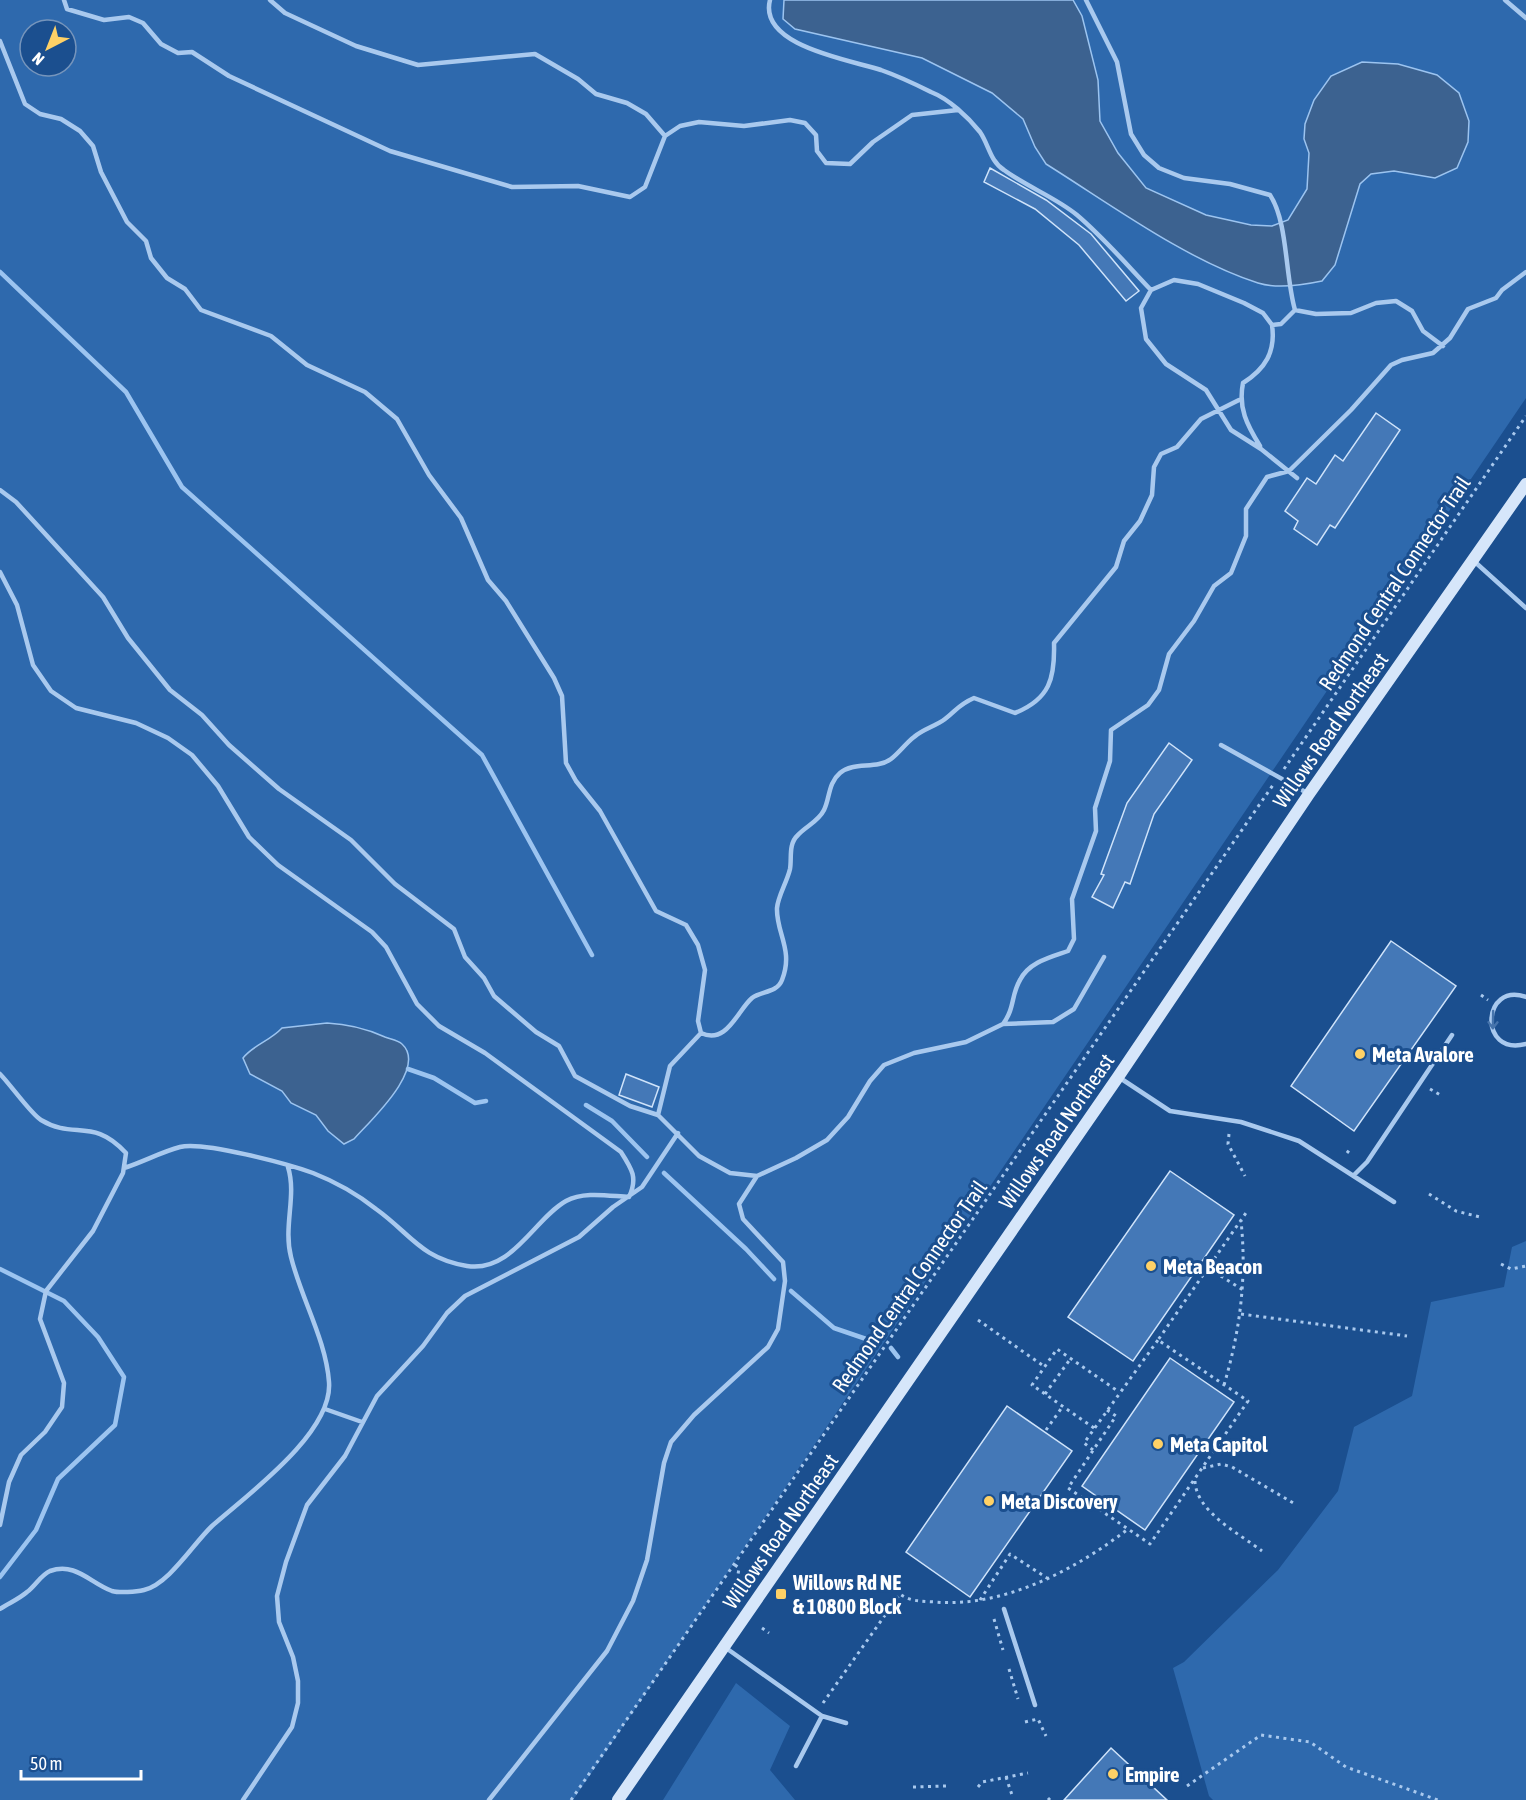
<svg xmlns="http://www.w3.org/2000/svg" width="1526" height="1800" font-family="'Asap Condensed',sans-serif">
<rect width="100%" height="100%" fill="#1b4f8f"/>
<!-- green -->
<path fill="#2e69ad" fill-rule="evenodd" d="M0 0H1526V398L573 1800H0ZM30 30H66V66H30Z
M1526 1241V1800H1213L1209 1796 1173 1668 1184 1662 1278 1570 1338 1491 1354 1427 1412 1396 1431 1302 1504 1287 1512 1247Z
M736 1683 790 1726 770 1770 795 1800H663Z"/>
<!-- water -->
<path fill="#3c6290" stroke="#9cc4f0" stroke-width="1.5" d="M784 0H1073L1082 16 1098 80 1100 121 1118 153 1146 188 1206 215 1251 225 1272 226 1288 220 1307 189 1309 153 1304 139 1305 124 1314 100 1331 76 1362 62 1398 64 1437 75 1459 93 1469 121 1468 142 1457 168 1435 178 1394 171 1371 174 1360 184 1335 265 1322 281C1303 285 1277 289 1258 283 1186 260 1110 204 1046 164L1035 147 1023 119 992 93 922 58 795 29 783 19Z
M327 1023C349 1024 365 1028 385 1037 390 1039 398 1040 402 1044 428 1068 370 1121 354 1139L344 1144 328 1131 316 1115 291 1103 282 1091 250 1074 243 1058C253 1045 270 1041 282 1028Z"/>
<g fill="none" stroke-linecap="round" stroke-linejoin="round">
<!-- stream -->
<path stroke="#9cc4f0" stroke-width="4.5" d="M0 272 126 392 182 487 482 755 592 955
M408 1069 434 1078 475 1103 486 1101
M586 1105 612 1121 647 1157
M664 1173 746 1249 774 1279
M0 1269 64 1301 98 1337 124 1377 115 1425 58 1479 36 1530 0 1577
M791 1291 834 1328 875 1342
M891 1348 898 1357"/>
</g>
<!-- building -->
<path fill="#4478b7" stroke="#cfe3fa" stroke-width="1.5" d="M990 168 1046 200 1091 234 1139 291 1126 301 1079 245 1035 209 984 182Z
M1376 413 1400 430 1335 528 1330 525 1317 545 1294 529 1298 521 1285 511 1307 478 1316 484 1335 455 1343 461Z
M1169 743 1192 760 1154 814 1130 884 1125 882 1113 908 1092 897 1104 875 1101 874 1127 803Z
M1391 941 1456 986 1354 1131 1291 1086Z
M626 1074 659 1087 652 1107 619 1095Z
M1170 1171 1234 1215 1133 1361 1068 1317Z
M1170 1358 1234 1402 1145 1530 1082 1486Z
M1007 1406 1072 1451 970 1597 906 1552Z
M1111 1748 1167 1800H1064Z"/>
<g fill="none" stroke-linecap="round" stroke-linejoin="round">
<!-- path -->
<path stroke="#a9c9ee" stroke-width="3" stroke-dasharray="3 4.5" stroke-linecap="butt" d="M1284 769 1526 416
M1481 995 1488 1000
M1430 1089 1442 1096
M1229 1134 1228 1144 1245 1176
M1347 1153 1350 1149
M1429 1194 1456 1211 1480 1217
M1501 1264 1511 1269 1526 1266
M1208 1268 1243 1290
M1241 1314 1407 1336
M978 1320 1045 1367
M1224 1385C1240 1331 1247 1278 1241 1221
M1045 1394 1071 1358
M1107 1410 1116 1416 1068 1488 1150 1544 1248 1401 1158 1340 1248 1210
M1094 1428 1032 1385 1057 1349 1119 1392
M1046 1430 1063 1406
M1093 1450 1084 1443 1158 1340
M1203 1468 1221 1464 1232 1467 1295 1504
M1195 1481C1196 1512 1240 1534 1262 1551
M735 1565 739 1568 735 1594 739 1597
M980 1600 1010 1554 1047 1578
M994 1619 1003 1650
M762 1628 769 1633
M1009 1669 1018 1699
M823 1703 900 1594C911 1602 922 1601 935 1602 1003 1608 1075 1570 1128 1529
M1025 1722 1038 1719 1046 1736
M1006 1777 1012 1795
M1187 1786 1261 1735 1310 1742 1346 1767 1438 1800
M913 1787 946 1786
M978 1787 982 1782 1028 1773
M1048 1798 1050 1800
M571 1800 1273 785"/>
<!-- service -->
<path stroke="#a9c9ee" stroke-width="4.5" d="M64 0 67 9 104 20 129 17 143 23 161 44 178 53 192 52 229 76 390 151 512 187 578 186 630 197 645 187 665 136 680 126 699 122 744 126 790 120 805 123 816 135 817 151 826 163 850 164 873 142 912 115 958 110
M270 0 285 13 356 46 418 65 535 54 578 79 596 94 627 103 646 114 665 136
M770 0C758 46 850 60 881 70 898 76 915 84 931 92 949 99 968 117 980 132 989 145 990 161 1004 170 1027 187 1055 197 1077 215 1104 238 1127 265 1151 290
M1086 0 1117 62 1131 134 1144 155 1159 168 1184 178 1230 184 1270 195C1288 222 1285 276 1295 310L1316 314 1351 313 1376 303 1396 301 1412 311 1423 331 1443 346
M1505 0 1526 18
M0 41 25 104 40 114 61 119 80 131 93 146 101 172 127 222 146 241 151 258 167 278 185 289 201 310 271 336 307 365 365 392 397 419 429 475 461 518 488 580 506 601 554 678 562 696 566 763 576 781 600 811 656 911 686 925 698 945 705 970 698 1021 701 1033C727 1045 737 1011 752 998 761 991 777 993 782 980 794 950 776 933 777 908 778 896 787 882 790 869 792 858 788 844 798 835 806 826 818 822 824 810 830 798 828 783 840 773 854 761 876 770 891 759 899 753 906 743 914 737 923 729 936 726 945 719 957 710 958 705 974 698L1015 713C1050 699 1055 678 1054 643L1116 567 1124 541 1140 521 1152 495 1154 467 1161 454 1177 447 1201 419 1239 400
M1295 310 1281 324 1272 325 1263 313 1244 303 1198 284 1174 280 1151 290 1141 308 1146 339 1166 364 1206 390 1231 430 1261 449 1297 478
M1260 446C1247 425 1238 408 1243 383 1265 369 1276 352 1272 325
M0 490 16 502 103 597 128 638 170 690 202 715 229 745 279 789 351 840 395 884 454 929 465 957 484 978 494 996 536 1032 559 1046 575 1076 630 1106 658 1115 699 1156 730 1173 757 1176 796 1158 827 1140 848 1117 870 1081 884 1065 914 1053 966 1042 1003 1024 1053 1022 1074 1009 1104 957
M1475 562 1526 608
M0 572 17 605 33 665 51 691 76 708 136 723 168 738 192 755 218 786 249 837 278 865 372 932 386 947 417 1004 439 1026 485 1053 621 1152C632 1169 638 1178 629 1197 609 1196 584 1191 566 1201 534 1219 512 1273 467 1266 420 1258 411 1234 376 1209 357 1194 336 1182 313 1173 288 1164 203 1141 180 1147 161 1152 143 1162 124 1168
M1221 745 1309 794
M1526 997C1482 981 1478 1057 1526 1044
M1003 1024C1015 1008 1011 995 1020 980 1029 962 1051 957 1068 951L1074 939 1072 899 1096 831 1095 808 1110 761 1111 730 1148 705 1159 690 1169 654 1194 621 1214 586 1231 573 1246 536V509L1267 477 1289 471 1351 410 1391 365 1402 360 1433 353 1450 338 1468 309 1496 298 1502 290 1526 272
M0 1074C10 1084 31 1114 41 1120 74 1140 93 1117 126 1153L123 1173 93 1231 46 1291 40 1319 64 1383 62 1407 45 1432 21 1455 9 1482 0 1525
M1120 1078 1170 1111 1241 1122 1299 1141 1394 1202
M658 1115 670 1066 701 1033
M1354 1175 1367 1162 1452 1035
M325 1409 362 1422
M0 1609C9 1603 19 1599 27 1592 35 1586 41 1575 50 1571 76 1562 90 1583 112 1591 119 1593 136 1592 144 1590 169 1584 193 1544 212 1526 247 1495 333 1433 329 1382 326 1340 301 1298 291 1257 283 1226 297 1196 288 1167
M1004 1609 1035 1705
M726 1648 822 1716 846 1723
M796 1766 822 1716
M243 1800 292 1727 298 1703V1681L293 1657 279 1622 277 1596 286 1562 307 1505 345 1456 377 1396 423 1346 447 1313 465 1296 579 1237 613 1207 642 1187 678 1133
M489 1800 607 1651 633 1601 647 1560 664 1463 671 1442 694 1415 768 1347 778 1329 785 1281 783 1262 743 1219 739 1204 757 1176"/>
<!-- secondary -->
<path stroke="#d6e6fa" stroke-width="12" d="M618 1800 1118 1077 1309 794 1526 484"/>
</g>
<!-- one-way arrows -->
<defs><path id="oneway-shaft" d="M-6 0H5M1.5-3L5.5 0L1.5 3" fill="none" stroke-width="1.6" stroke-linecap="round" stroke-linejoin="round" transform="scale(1.5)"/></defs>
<use stroke="#4674ac" href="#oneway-shaft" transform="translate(1493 1020) rotate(91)"/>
<!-- markers -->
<g fill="#ffd166" stroke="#1b4f8f" stroke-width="2">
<circle cx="1360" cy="1054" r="6"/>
<circle cx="1151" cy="1266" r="6"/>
<circle cx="1158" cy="1444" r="6"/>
<circle cx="989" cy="1501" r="6"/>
<rect x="775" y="1588" width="12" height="12" rx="3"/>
<circle cx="1113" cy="1774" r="6"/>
</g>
<g text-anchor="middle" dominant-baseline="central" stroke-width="6" stroke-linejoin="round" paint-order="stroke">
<!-- street labels -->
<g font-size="21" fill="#fff" stroke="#1b4f8f">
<text transform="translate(1394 583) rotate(-56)">Redmond Central Connector Trail</text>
<text transform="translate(1330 730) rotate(-55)">Willows Road Northeast</text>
<text transform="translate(1056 1131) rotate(-55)">Willows Road Northeast</text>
<text transform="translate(909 1286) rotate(-55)">Redmond Central Connector Trail</text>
<text transform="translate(780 1531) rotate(-55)">Willows Road Northeast</text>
</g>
<!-- poi labels -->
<g font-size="21" font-weight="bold" fill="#fff" stroke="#1b4f8f" text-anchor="start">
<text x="1372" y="1054">Meta Avalore</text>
<text x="1163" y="1266">Meta Beacon</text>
<text x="1170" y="1444">Meta Capitol</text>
<text x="1001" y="1501">Meta Discovery</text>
<text x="793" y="1582">Willows Rd NE<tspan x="793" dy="24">&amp; 10800 Block</tspan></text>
<text x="1125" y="1774">Empire</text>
</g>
</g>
<!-- north arrow -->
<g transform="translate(48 48) rotate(222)"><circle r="28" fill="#1b4f8f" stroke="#7695bc" stroke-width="1.5"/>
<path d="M0-4.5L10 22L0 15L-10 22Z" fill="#ffd166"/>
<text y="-9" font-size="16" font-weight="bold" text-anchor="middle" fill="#ffffff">N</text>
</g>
<!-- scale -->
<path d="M21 1770v9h120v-9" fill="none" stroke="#ffffff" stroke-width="3"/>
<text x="30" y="1770" font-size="18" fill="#ffffff" stroke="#1b4f8f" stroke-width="4.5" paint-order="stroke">50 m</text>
</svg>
